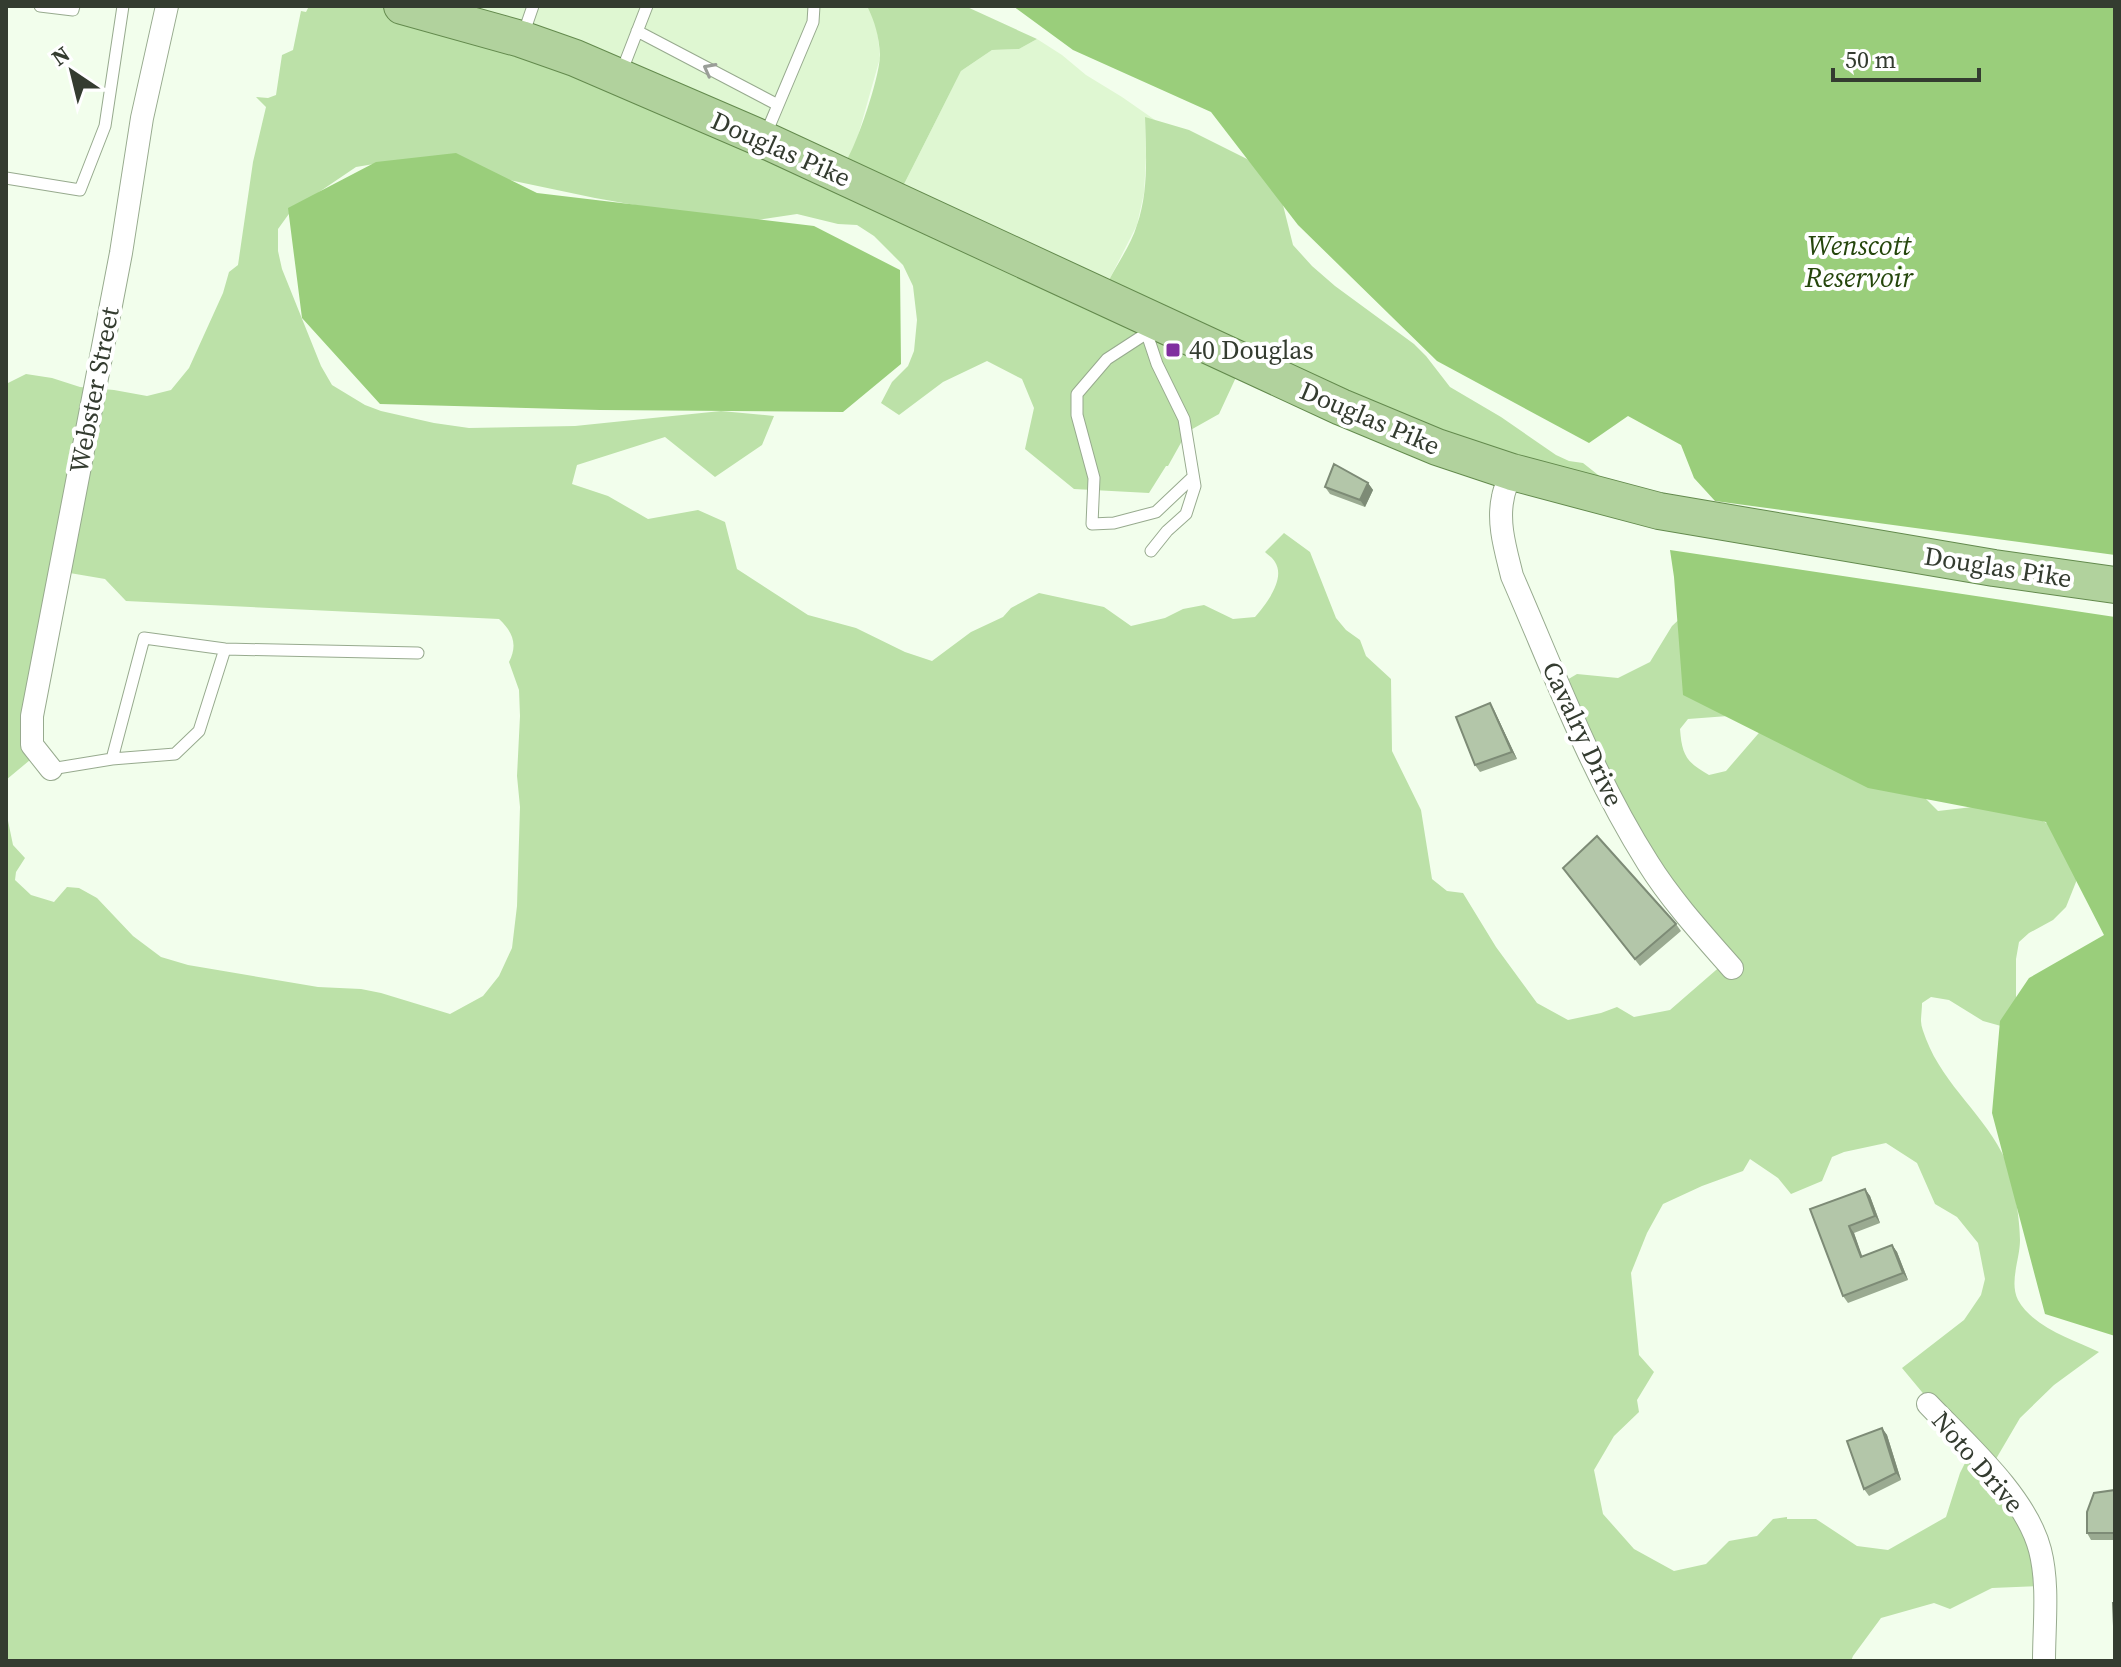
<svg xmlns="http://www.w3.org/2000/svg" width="2121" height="1667" font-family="'Source Serif 4',serif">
<rect width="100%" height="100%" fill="#f2feec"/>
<!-- built -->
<path fill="#dff7d2" d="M415 6H867L877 26 880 58 854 150 845 163Z
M1037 39 1062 55 1086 75 1122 97 1155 120 1145 118 1146 157 1144 193 1137 225 1108 282 894 204 961 71 992 50 1019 49Z"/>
<!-- green -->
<path fill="#bce1a8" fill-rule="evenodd" d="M309 6H388L845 163C857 145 880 76 880 55 879 36 875 22 867 6H965L1037 39 1019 49 992 50 961 71 894 204 1108 282C1117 264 1131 245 1137 225 1149 191 1146 152 1145 117L1189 130 1247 159 1262 172 1283 205 1293 245 1312 266 1335 286 1414 344 1426 356 1450 387 1501 417 1556 455 1569 461 1583 463 1621 493 1238 373 1219 414 1187 432 1168 466H1166L1149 493 1074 489 1025 449 1034 408 1022 379 987 361 943 382 899 415 881 403 892 382 908 366 914 351 917 320 913 286 903 265 874 236 857 225 838 224 797 214 737 223 595 198 467 171 374 164 356 167 291 211 278 229V251L282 269 321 366 332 385 365 405 381 411 434 423 469 428 575 426 721 411 774 416 762 445 715 477 665 437 577 465 572 484 608 496 648 519 698 510 725 522 737 569 808 615 856 628 905 652 932 661 971 632 1003 617 1011 608 1039 593 1104 607 1131 626 1165 618 1183 609 1204 605 1233 619 1255 617C1266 604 1286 579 1275 562 1273 558 1268 555 1265 552L1284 533 1310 552 1336 618 1346 630 1360 640 1366 656 1391 679 1392 751 1421 810 1432 879 1447 891 1463 893 1496 947 1537 1003 1568 1020 1601 1013 1617 1007 1634 1017 1670 1010 1723 964 1666 902 1555 687 1577 674 1618 678 1650 662 1672 626 1687 612 1728 716 1688 719 1680 729C1682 755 1686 762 1709 775L1726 771 1777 712 1919 792 1938 811 1990 805 2036 817 2055 828 2078 877 2066 907 2053 920 2029 933 2019 942 2016 959V1002L2001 1026 1983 1021 1949 1000 1931 997 1922 1003C1922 1009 1921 1016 1921 1021 1921 1027 1924 1033 1926 1039 1944 1086 1986 1116 2006 1161 2014 1180 2020 1220 2020 1240 2020 1259 2009 1282 2018 1300 2034 1328 2072 1339 2099 1352L2054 1385 2020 1418 1993 1464 2019 1508 2039 1586 1992 1588 1950 1609 1934 1603 1881 1618 1853 1656 1851 1661H6V811L13 845 25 858 16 872 15 880 31 895 54 902 67 887 79 888 97 898 133 936 161 957 188 965 318 987 361 989 381 993 450 1014 483 996 499 976 512 948 517 906 520 807 517 776 520 716 519 690 509 662C518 645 513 632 499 619L126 601 105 579 58 571 36 755 6 780V384L26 374 52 378 80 387 114 390 147 396 171 390 189 368 223 293 229 272 238 265 253 162 266 107 256 97 268 98 276 95 282 55 293 50 301 11 306 12ZM1886 1143 1917 1163 1935 1204 1957 1217 1978 1243 1985 1279 1981 1295 1964 1320 1902 1368 1971 1451 1960 1473 1946 1517 1888 1550 1857 1546 1816 1519H1787V1517L1773 1519 1757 1536 1729 1541 1706 1564 1674 1571 1634 1549 1603 1514 1594 1470 1614 1436 1639 1412 1637 1400 1654 1372 1639 1355 1631 1273 1647 1233 1663 1204 1702 1186 1743 1171 1750 1159 1778 1178 1791 1194 1822 1181 1832 1157 1844 1152Z"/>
<!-- water -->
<path fill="#9ace7b" d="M1013 6H2115V555L1715 501 1694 478 1681 445 1628 416 1589 443 1437 361 1298 225 1211 112 1073 50Z
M456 153 537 193 814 226 900 270 901 364 843 412 600 410 380 404 302 318 288 208 376 162Z
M1670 550 2115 617V1336L2045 1314 1992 1113 2000 1021 2029 978 2104 935 2046 822 1868 788 1683 695 1674 577Z"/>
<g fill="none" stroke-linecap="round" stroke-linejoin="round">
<defs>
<path id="service" d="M40 6 73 10 74 6
M637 31 778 105
M523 35 533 6
M621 73 647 6
M765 136 813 22 814 6
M6 178 80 190 105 126 123 6
M1145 328 1157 364 1184 419 1195 486 1186 514 1167 531 1151 551
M1147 333 1107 359 1077 394V415L1094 478 1092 524 1114 523 1156 512 1193 477
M112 759 175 754 199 731 225 649
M51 769 112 759 144 638 225 649 418 653"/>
<path id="minor" d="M1512 472C1509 480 1504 489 1503 497 1497 523 1506 551 1512 576 1554 672 1591 773 1648 863 1671 900 1703 935 1732 968
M51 769 32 745V716L121 253 142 118 167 6
M1928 1404C1966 1444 2026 1496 2040 1550 2049 1585 2044 1625 2044 1661"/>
<path id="primary" d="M402 6 521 39 575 58 756 136 1341 407 1437 447 1512 472 1659 511 1994 568 2115 585"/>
</defs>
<!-- service casing -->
<use href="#service" stroke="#97aa8e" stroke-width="13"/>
<!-- minor casing -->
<use href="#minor" stroke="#97aa8e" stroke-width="24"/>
<!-- primary casing -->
<use href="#primary" stroke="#638a4d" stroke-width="38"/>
<!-- service -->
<use href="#service" stroke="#fff" stroke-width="11"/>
<!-- minor -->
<use href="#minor" stroke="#fff" stroke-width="22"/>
<!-- primary -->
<use href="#primary" stroke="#b1d29d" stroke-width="36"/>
</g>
<!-- wall -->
<path fill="#9aaa91" d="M1368 483 1373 490 1365 507 1330 494 1325 487Z
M1490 703 1494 710 1517 759 1480 772 1475 765Z
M1568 875 1676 924 1681 931 1640 966Z
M1865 1189 1870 1196 1880 1223 1854 1233 1862 1257 1892 1245 1897 1252 1908 1280 1848 1303 1843 1296 1810 1209Z
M1882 1428 1887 1435 1901 1480 1869 1496 1864 1489Z
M2115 1490V1540H2091L2087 1533Z"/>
<!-- shaded-wall -->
<path fill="#7d8b76" d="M1368 483 1373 490 1365 507 1360 500Z
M1490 703 1494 710 1517 759 1512 752Z
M1865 1189 1870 1196 1880 1223 1875 1216Z
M1849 1226 1854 1233 1865 1264 1861 1257Z
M1892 1245 1897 1252 1908 1280 1903 1273Z
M1882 1428 1887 1435 1901 1480 1896 1473Z"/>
<!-- building -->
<path fill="#b3c6a9" stroke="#7d8b76" stroke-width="2" d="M1334 464 1368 483 1360 500 1325 487Z
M1490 703 1512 752 1475 765 1456 717Z
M1597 836 1676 924 1635 959 1563 868Z
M1865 1189 1875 1216 1849 1226 1861 1257 1892 1245 1903 1273 1843 1296 1810 1209Z
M1882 1428 1896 1473 1864 1489 1847 1441Z
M2115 1490V1533H2087V1512L2094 1493Z
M2113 1603H2115V1649Z"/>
<!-- one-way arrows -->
<defs><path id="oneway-chevron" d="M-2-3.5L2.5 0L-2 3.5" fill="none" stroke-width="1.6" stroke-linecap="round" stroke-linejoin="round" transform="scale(2)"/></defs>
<use stroke="#9a9e98" href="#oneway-chevron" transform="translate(709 69) rotate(-152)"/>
<!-- markers -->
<rect fill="#802f9f" stroke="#fff" stroke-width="3" x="1165" y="342" width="16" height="16" rx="4"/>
<g text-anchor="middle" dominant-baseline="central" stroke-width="8" stroke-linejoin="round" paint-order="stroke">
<!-- street labels -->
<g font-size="26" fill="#343c30" stroke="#fff">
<text transform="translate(781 149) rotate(24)">Douglas Pike</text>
<text transform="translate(94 390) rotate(-79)">Webster Street</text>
<text transform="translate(1370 418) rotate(23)">Douglas Pike</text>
<text transform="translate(1998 567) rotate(9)">Douglas Pike</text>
<text transform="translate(1583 734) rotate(65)">Cavalry Drive</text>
<text transform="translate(1978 1462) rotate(49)">Noto Drive</text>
</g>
<!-- poi labels -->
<g font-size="26" fill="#343c30" stroke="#fff" text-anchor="start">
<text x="1189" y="350">40 Douglas</text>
</g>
<!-- water labels -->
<g font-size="28" font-style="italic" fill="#25460c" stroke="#fff">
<text x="1859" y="245">Wenscott<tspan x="1859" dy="32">Reservoir</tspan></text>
</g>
</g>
<!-- border -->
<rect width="2121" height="1667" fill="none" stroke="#343c30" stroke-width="16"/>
<!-- north arrow -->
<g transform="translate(72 72) rotate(325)" stroke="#ffffff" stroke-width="6" paint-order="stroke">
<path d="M0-6L14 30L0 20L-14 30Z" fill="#343c30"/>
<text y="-12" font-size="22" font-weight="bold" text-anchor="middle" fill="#343c30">N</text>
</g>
<!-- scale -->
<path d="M1833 68v12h146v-12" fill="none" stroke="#343c30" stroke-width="4"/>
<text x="1845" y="68" font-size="24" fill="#343c30" stroke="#ffffff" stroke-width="6" paint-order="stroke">50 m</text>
</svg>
